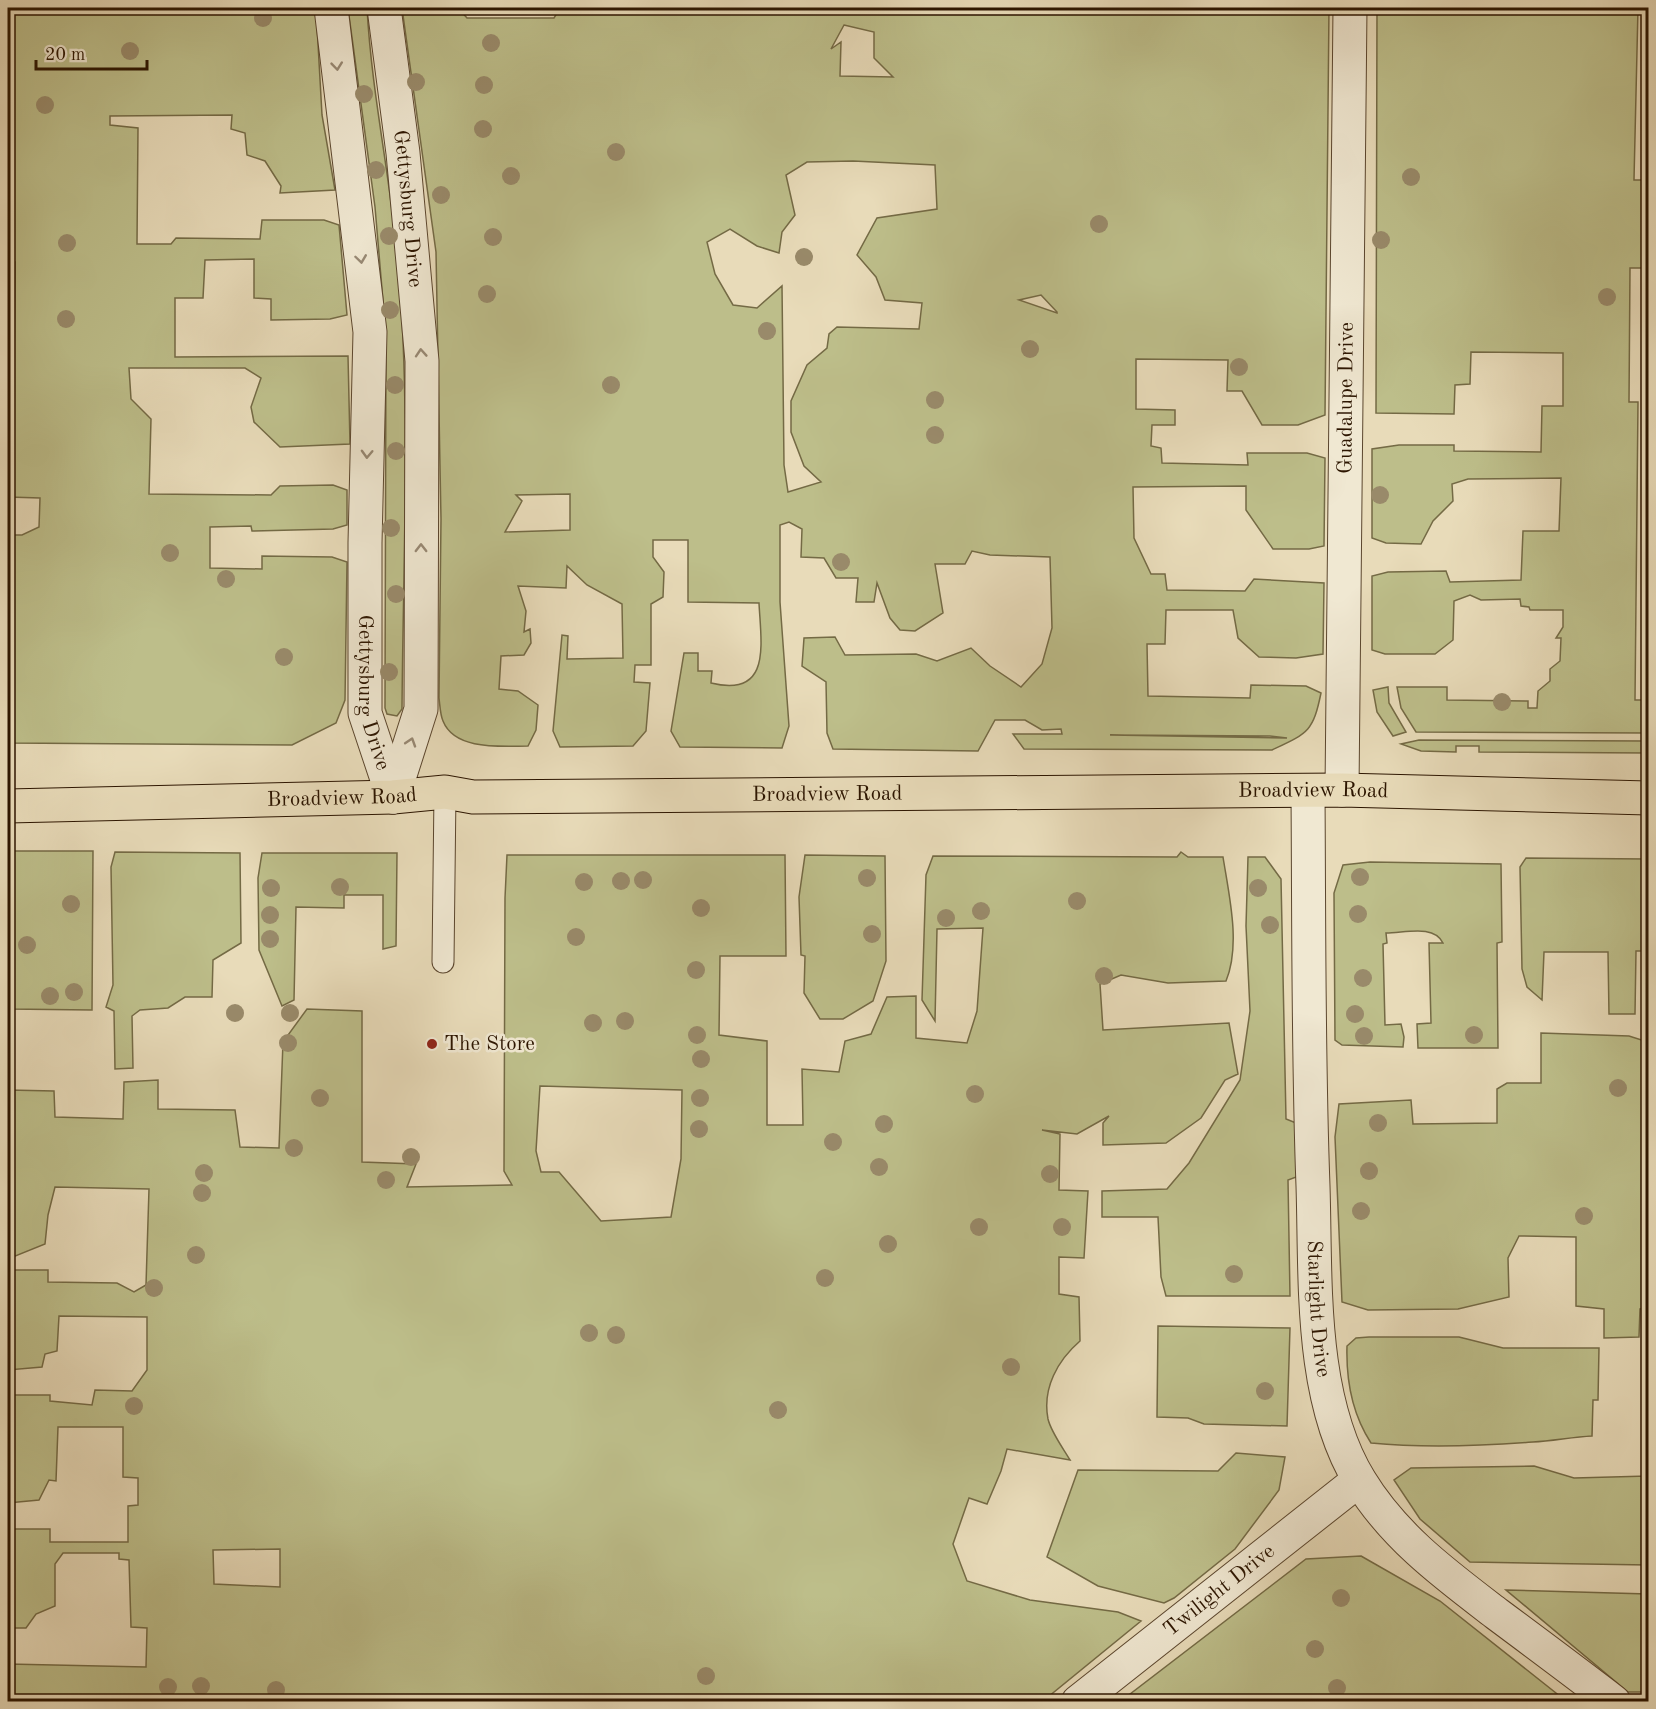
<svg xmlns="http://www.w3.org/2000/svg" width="1656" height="1709" font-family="'Old Standard TT',serif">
<rect width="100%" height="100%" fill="#e8dbb9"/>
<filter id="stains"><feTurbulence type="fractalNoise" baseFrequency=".00333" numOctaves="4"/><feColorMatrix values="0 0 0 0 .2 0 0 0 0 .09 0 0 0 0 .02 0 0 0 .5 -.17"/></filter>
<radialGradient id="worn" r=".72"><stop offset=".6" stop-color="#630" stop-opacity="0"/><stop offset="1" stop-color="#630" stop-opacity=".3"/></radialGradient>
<!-- green -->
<path fill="#bdbe8a" stroke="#746a45" stroke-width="1.5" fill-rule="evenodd" d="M8 8H316L322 115 335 190 280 193 281 186 265 161 247 155 245 133 231 129 232 115 110 116V125L138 128 137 244H171L176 238 260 239 262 220H324L339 225 347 315 330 319 271 320V299L254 298V259L205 260 203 298H175V357L348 356 350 444 280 447 254 422 251 407 261 378 245 368H129L131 399 151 419 149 494 271 495 280 486 333 485 347 490V525L333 529 252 531 251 526 210 527V568L262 569V556L332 557 347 562 345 700 336 723 292 745 8 743V535H22L39 527 40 498 8 497V368L14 367 15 262H8Z
M348 8H367C372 101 394 193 400 287 410 427 403 569 402 709L397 716 387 714 385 708 386 336 375 207Z
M402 8 459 9 467 18H554L560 8H1329L1325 415 1298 425H1262L1242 391H1227L1228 360 1136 359V409L1175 410V425H1152L1151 446 1161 448 1162 463 1248 465 1247 453H1307L1325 458 1324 546 1309 549H1273L1246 510V486L1133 487 1134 538 1151 574H1165L1167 590 1245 591 1254 579 1324 583 1323 654 1296 658 1259 657 1238 638 1233 610H1166L1165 644H1147L1148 696 1250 698 1251 685 1306 686 1321 693C1313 732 1308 733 1272 750L1024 749 1013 734H1062L1061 729 1042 730 1025 720H995L978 751 833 749 827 733 826 682 802 666 804 638 835 637 845 655 916 654 937 661 971 648 990 666 1021 687 1042 664 1052 628 1050 557 990 555 972 551 965 564H935L943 613 915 631 900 630 890 618 877 583 874 602H856L858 578H836L824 558 801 557 802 529 789 522 780 525V602L789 726 782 748 680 747 671 731 684 653H698V671H712L711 683C772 698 761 644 759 603L688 602V540H653V557L664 572 663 597 651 604V665H635L634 682 650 683 646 731 633 746 560 747 553 731 562 635 568 636 567 659 623 658 622 604 587 585 567 566 566 588 518 586 526 611 524 632 530 629 531 643 524 655 501 656 499 689 518 691 538 705 536 730 528 746C502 746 455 751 443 721 440 714 440 705 439 698L441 519 436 252ZM844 25 874 32V58L893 77 840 76 841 42 831 49ZM853 161 935 165 937 209 877 218 857 255 876 277 885 300 922 303 919 329 837 327 829 334 827 348 807 365 791 401V432L804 466 821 482 788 492 784 465 782 286 757 308 733 305 715 274 707 242 730 229 757 246 779 253 782 232 795 215 786 175 807 162ZM1041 295 1057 312V313L1019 300ZM570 494V530L505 532 522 501 516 495ZM1110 735 1270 736 1287 738H1286Z
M1377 8H1638L1634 180H1648V268H1630L1629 402H1638L1635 700H1648V733L1416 732 1401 708 1397 687H1447V700L1528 701V708H1537L1538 691 1550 681V669L1560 661 1561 638H1556L1563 627V610H1530L1529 607 1521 606 1520 599 1481 600 1470 595 1454 601 1453 640 1435 654H1385L1372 650V576L1388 572 1446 571 1450 582 1521 580 1523 531H1559L1561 478 1468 479 1452 484 1453 501 1433 521 1421 544 1386 543 1372 538V449L1399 445H1454V451L1541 452 1542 406H1563V353L1471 352 1470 384 1455 385 1454 414 1376 413Z
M1388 687 1389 703 1406 732 1393 736 1377 712 1373 690Z
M1419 740 1648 741V753L1479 752V746H1456V752L1421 751 1401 744Z
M8 851H93L92 1010 8 1009Z
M115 852 240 853 241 943 213 960 212 997H185L168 1008 140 1010 132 1016 133 1068 115 1069 114 1011 106 1007 113 985 111 867Z
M1181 852 1188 857H1223C1229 895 1241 945 1226 981L1168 983 1121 975 1100 984 1103 1030 1229 1023 1238 1074 1225 1080 1201 1118 1166 1143 1103 1145V1123L1109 1116 1077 1134 1042 1130 1060 1134 1059 1190 1088 1191 1084 1258 1059 1257V1294L1079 1297 1080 1341C1058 1360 1042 1388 1048 1419 1051 1432 1063 1448 1070 1460L1007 1449 1001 1471 987 1504 969 1498 953 1544 967 1581 1030 1600 1118 1612 1141 1621 1043 1701H8V1664L146 1667 147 1628 131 1627 129 1560 119 1559V1553H63L55 1564V1606L36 1614 26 1628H8V1529H50V1542H128V1506L138 1505V1478L123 1477V1427H58L56 1481 49 1480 39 1500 8 1503V1395H50V1401L92 1405 95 1390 132 1391 147 1370V1317L59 1316 57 1351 45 1354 42 1367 8 1370V1270H48V1282L117 1283 134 1292 146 1285 149 1189 55 1187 48 1215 45 1244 8 1259V1090L54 1091 55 1117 123 1119 124 1082 158 1080V1109L235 1110 240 1147 279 1148 283 1042 307 1009 362 1011V1162L416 1164 407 1187 512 1185 504 1171 505 898 507 855H785L786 956H720L719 1035 767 1041V1125H803L802 1069 839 1072 845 1041 871 1034 887 997 916 996V1038L967 1043 977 1011 983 928 937 929 935 1021 922 1000 926 875 933 856 1177 857ZM540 1086 682 1090 681 1159 671 1217 601 1221 559 1172H541L536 1151ZM280 1549V1587L214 1584 213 1550Z
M262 853H397L396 946 383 949V895H344V908L296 907 294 1000 282 1006 259 950 258 878Z
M805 855 885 856 886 961 873 1001 843 1019H820L804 993 805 956 801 955 799 897Z
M1248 857H1265L1281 879 1286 1119 1316 1131 1299 1176 1288 1180 1290 1296H1166L1161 1277 1158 1217H1102V1191L1167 1189 1189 1163 1240 1080 1250 1011 1246 926Z
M1526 858 1648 859V951H1636L1635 1014H1609L1608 952H1544L1542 1000 1527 987 1522 969 1520 867Z
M1370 862 1501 864 1502 942 1497 943 1498 1048H1418L1417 1024 1431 1023 1429 943H1443C1434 924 1405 933 1386 933L1387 943 1383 944 1385 1025 1401 1024 1404 1037 1403 1047 1342 1045 1335 1040 1334 893 1343 865Z
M1541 1033 1629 1036 1648 1042V1308L1640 1309 1639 1337 1604 1338V1309L1576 1306V1237L1519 1236 1508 1258 1509 1297 1458 1309 1368 1310 1342 1302 1335 1137 1339 1104 1411 1100 1413 1124 1497 1123V1089L1507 1083H1541Z
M1158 1326 1290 1328 1287 1426 1204 1424 1188 1418 1157 1417Z
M1369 1337H1459L1503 1348H1599L1598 1400H1593L1592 1436C1572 1437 1553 1441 1533 1442 1480 1446 1424 1448 1371 1443 1352 1414 1346 1380 1347 1346L1356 1338Z
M1236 1453 1285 1457 1279 1490 1235 1549 1174 1598 1164 1603 1098 1586 1047 1557 1078 1470 1218 1471Z
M1534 1466 1574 1478 1648 1476V1565L1470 1562 1420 1519 1394 1480 1411 1468Z
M1361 1556 1440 1601 1566 1701H1121L1306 1559Z
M1506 1590 1648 1594V1692H1628Z"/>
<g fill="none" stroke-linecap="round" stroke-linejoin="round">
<defs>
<path id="lane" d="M443 962 445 792"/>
<g id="street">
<path id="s1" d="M331 8 370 332 365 543V713L393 797"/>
<path id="s2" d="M384 8 403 153 422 361 421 709 393 797"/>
<path id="s3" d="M1342 790 1350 8"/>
<path id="s4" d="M1308 791C1309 923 1308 1054 1313 1186 1316 1280 1309 1398 1360 1481 1394 1537 1446 1575 1497 1614 1536 1643 1575 1672 1614 1702"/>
<path id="s5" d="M1078 1702 1359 1480"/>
</g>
<g id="primary">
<path id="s6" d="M8 806 393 797 445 792 473 797 1342 790 1648 798"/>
</g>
</defs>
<!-- lane casing -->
<use href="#lane" stroke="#5b462e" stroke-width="23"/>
<!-- street casing -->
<use href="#street" stroke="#5b462e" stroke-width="35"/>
<!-- primary casing -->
<use href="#primary" stroke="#2c1500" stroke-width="35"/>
<!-- lane -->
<use href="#lane" stroke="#f0e8d2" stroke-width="21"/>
<!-- street -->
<use href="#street" stroke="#f0e8d2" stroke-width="33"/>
<!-- primary -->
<use href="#primary" stroke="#e8dbb9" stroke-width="33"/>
</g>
<!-- trees -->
<g fill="#998a6a">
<circle cx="263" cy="18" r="9"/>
<circle cx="491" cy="43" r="9"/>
<circle cx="130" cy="51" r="9"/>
<circle cx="416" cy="82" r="9"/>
<circle cx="484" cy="85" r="9"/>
<circle cx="364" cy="94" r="9"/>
<circle cx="45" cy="105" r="9"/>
<circle cx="483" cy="129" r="9"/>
<circle cx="616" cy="152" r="9"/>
<circle cx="376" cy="170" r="9"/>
<circle cx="511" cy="176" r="9"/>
<circle cx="1411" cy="177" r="9"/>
<circle cx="441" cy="195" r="9"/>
<circle cx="1099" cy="224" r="9"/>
<circle cx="389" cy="236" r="9"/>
<circle cx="493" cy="237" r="9"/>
<circle cx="1381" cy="240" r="9"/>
<circle cx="67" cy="243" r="9"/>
<circle cx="804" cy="257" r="9"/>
<circle cx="487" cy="294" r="9"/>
<circle cx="1607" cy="297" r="9"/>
<circle cx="390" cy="310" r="9"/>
<circle cx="66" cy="319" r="9"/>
<circle cx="767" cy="331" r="9"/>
<circle cx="1030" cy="349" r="9"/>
<circle cx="1239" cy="367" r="9"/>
<circle cx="395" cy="385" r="9"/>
<circle cx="611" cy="385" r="9"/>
<circle cx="935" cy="400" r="9"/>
<circle cx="935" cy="435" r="9"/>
<circle cx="396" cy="451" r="9"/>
<circle cx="1380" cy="495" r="9"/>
<circle cx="391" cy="528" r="9"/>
<circle cx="170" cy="553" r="9"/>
<circle cx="841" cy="562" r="9"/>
<circle cx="226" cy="579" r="9"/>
<circle cx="396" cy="594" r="9"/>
<circle cx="284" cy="657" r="9"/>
<circle cx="389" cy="672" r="9"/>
<circle cx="1502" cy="702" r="9"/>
<circle cx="1360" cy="877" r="9"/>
<circle cx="867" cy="878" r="9"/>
<circle cx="643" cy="880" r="9"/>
<circle cx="621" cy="881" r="9"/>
<circle cx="584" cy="882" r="9"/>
<circle cx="340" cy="887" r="9"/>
<circle cx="271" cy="888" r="9"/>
<circle cx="1258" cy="888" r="9"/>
<circle cx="1077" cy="901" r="9"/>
<circle cx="71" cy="904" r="9"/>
<circle cx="701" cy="908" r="9"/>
<circle cx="981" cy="911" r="9"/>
<circle cx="1358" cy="914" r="9"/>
<circle cx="270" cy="915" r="9"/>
<circle cx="946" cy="918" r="9"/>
<circle cx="1270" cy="925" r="9"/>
<circle cx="872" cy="934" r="9"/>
<circle cx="576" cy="937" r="9"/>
<circle cx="270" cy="939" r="9"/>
<circle cx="27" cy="945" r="9"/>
<circle cx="696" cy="970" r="9"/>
<circle cx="1104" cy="976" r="9"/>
<circle cx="1363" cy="978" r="9"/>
<circle cx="74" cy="992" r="9"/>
<circle cx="50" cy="996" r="9"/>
<circle cx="235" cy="1013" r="9"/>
<circle cx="290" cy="1013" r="9"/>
<circle cx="1355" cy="1014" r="9"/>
<circle cx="625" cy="1021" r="9"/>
<circle cx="593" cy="1023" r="9"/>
<circle cx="697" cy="1035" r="9"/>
<circle cx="1474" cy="1035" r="9"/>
<circle cx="1364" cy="1036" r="9"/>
<circle cx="288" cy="1043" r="9"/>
<circle cx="701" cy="1059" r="9"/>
<circle cx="1618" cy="1088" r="9"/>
<circle cx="975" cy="1094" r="9"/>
<circle cx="320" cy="1098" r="9"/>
<circle cx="700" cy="1098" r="9"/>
<circle cx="1378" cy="1123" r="9"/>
<circle cx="884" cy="1124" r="9"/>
<circle cx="699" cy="1129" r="9"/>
<circle cx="833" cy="1142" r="9"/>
<circle cx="294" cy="1148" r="9"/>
<circle cx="411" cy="1157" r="9"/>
<circle cx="879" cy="1167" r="9"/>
<circle cx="1369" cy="1171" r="9"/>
<circle cx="204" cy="1173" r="9"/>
<circle cx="1050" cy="1174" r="9"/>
<circle cx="386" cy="1180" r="9"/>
<circle cx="202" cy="1193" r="9"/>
<circle cx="1361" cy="1211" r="9"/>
<circle cx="1584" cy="1216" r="9"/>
<circle cx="979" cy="1227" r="9"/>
<circle cx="1062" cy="1227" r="9"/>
<circle cx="888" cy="1244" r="9"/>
<circle cx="196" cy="1255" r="9"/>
<circle cx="1234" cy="1274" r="9"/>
<circle cx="825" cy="1278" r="9"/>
<circle cx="154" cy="1288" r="9"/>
<circle cx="589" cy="1333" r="9"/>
<circle cx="616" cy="1335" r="9"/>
<circle cx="1011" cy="1367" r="9"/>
<circle cx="1265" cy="1391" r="9"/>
<circle cx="134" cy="1406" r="9"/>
<circle cx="778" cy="1410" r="9"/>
<circle cx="1341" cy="1598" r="9"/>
<circle cx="1315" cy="1649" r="9"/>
<circle cx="706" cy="1676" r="9"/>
<circle cx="201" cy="1686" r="9"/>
<circle cx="168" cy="1687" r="9"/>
<circle cx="1337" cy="1688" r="9"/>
<circle cx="276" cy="1690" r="9"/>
</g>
<!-- one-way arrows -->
<defs><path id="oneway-chevron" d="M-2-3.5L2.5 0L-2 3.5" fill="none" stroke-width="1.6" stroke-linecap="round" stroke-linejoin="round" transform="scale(1.5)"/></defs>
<g stroke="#988974">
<use href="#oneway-chevron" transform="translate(337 66) rotate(84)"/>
<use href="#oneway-chevron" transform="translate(361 259) rotate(82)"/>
<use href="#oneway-chevron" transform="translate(421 353) rotate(-94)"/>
<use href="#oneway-chevron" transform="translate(367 454) rotate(92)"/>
<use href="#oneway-chevron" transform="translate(421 548) rotate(-90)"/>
<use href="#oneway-chevron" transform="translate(411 742) rotate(-72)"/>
</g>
<!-- markers -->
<circle fill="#8f2418" stroke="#f0e8d2" stroke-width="2" cx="432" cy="1044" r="6"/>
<g text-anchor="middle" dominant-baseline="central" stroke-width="5" stroke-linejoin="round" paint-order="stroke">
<!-- street labels -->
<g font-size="21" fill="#2c1500" stroke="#f0e8d2">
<text stroke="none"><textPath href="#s2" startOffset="202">Gettysburg Drive</textPath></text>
<text stroke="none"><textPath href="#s3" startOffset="392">Guadalupe Drive</textPath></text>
<text stroke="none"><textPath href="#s1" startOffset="688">Gettysburg Drive</textPath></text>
<text stroke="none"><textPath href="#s6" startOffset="1306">Broadview Road</textPath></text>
<text stroke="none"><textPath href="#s6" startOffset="820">Broadview Road</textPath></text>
<text stroke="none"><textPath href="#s6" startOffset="334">Broadview Road</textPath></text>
<text stroke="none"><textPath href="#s4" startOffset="518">Starlight Drive</textPath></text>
<text stroke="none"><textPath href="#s5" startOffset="180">Twilight Drive</textPath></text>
</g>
<!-- poi labels -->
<g font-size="21" fill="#2c1500" stroke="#f0e8d2" text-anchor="start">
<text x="444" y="1044">The Store</text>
</g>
</g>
<!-- margin -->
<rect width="1656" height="1709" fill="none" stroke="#e8dbb9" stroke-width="30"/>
<rect x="9" y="9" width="1638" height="1691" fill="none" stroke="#2c1500" stroke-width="3"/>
<rect x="15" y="15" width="1626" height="1679" fill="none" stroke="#2c1500" stroke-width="1.5"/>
<!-- scale -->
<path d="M36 60v9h111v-9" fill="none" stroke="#2c1500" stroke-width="3"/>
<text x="45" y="60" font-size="18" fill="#2c1500" stroke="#f0e8d2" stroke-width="4.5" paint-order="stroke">20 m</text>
<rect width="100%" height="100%" filter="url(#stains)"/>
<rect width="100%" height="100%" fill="url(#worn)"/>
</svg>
